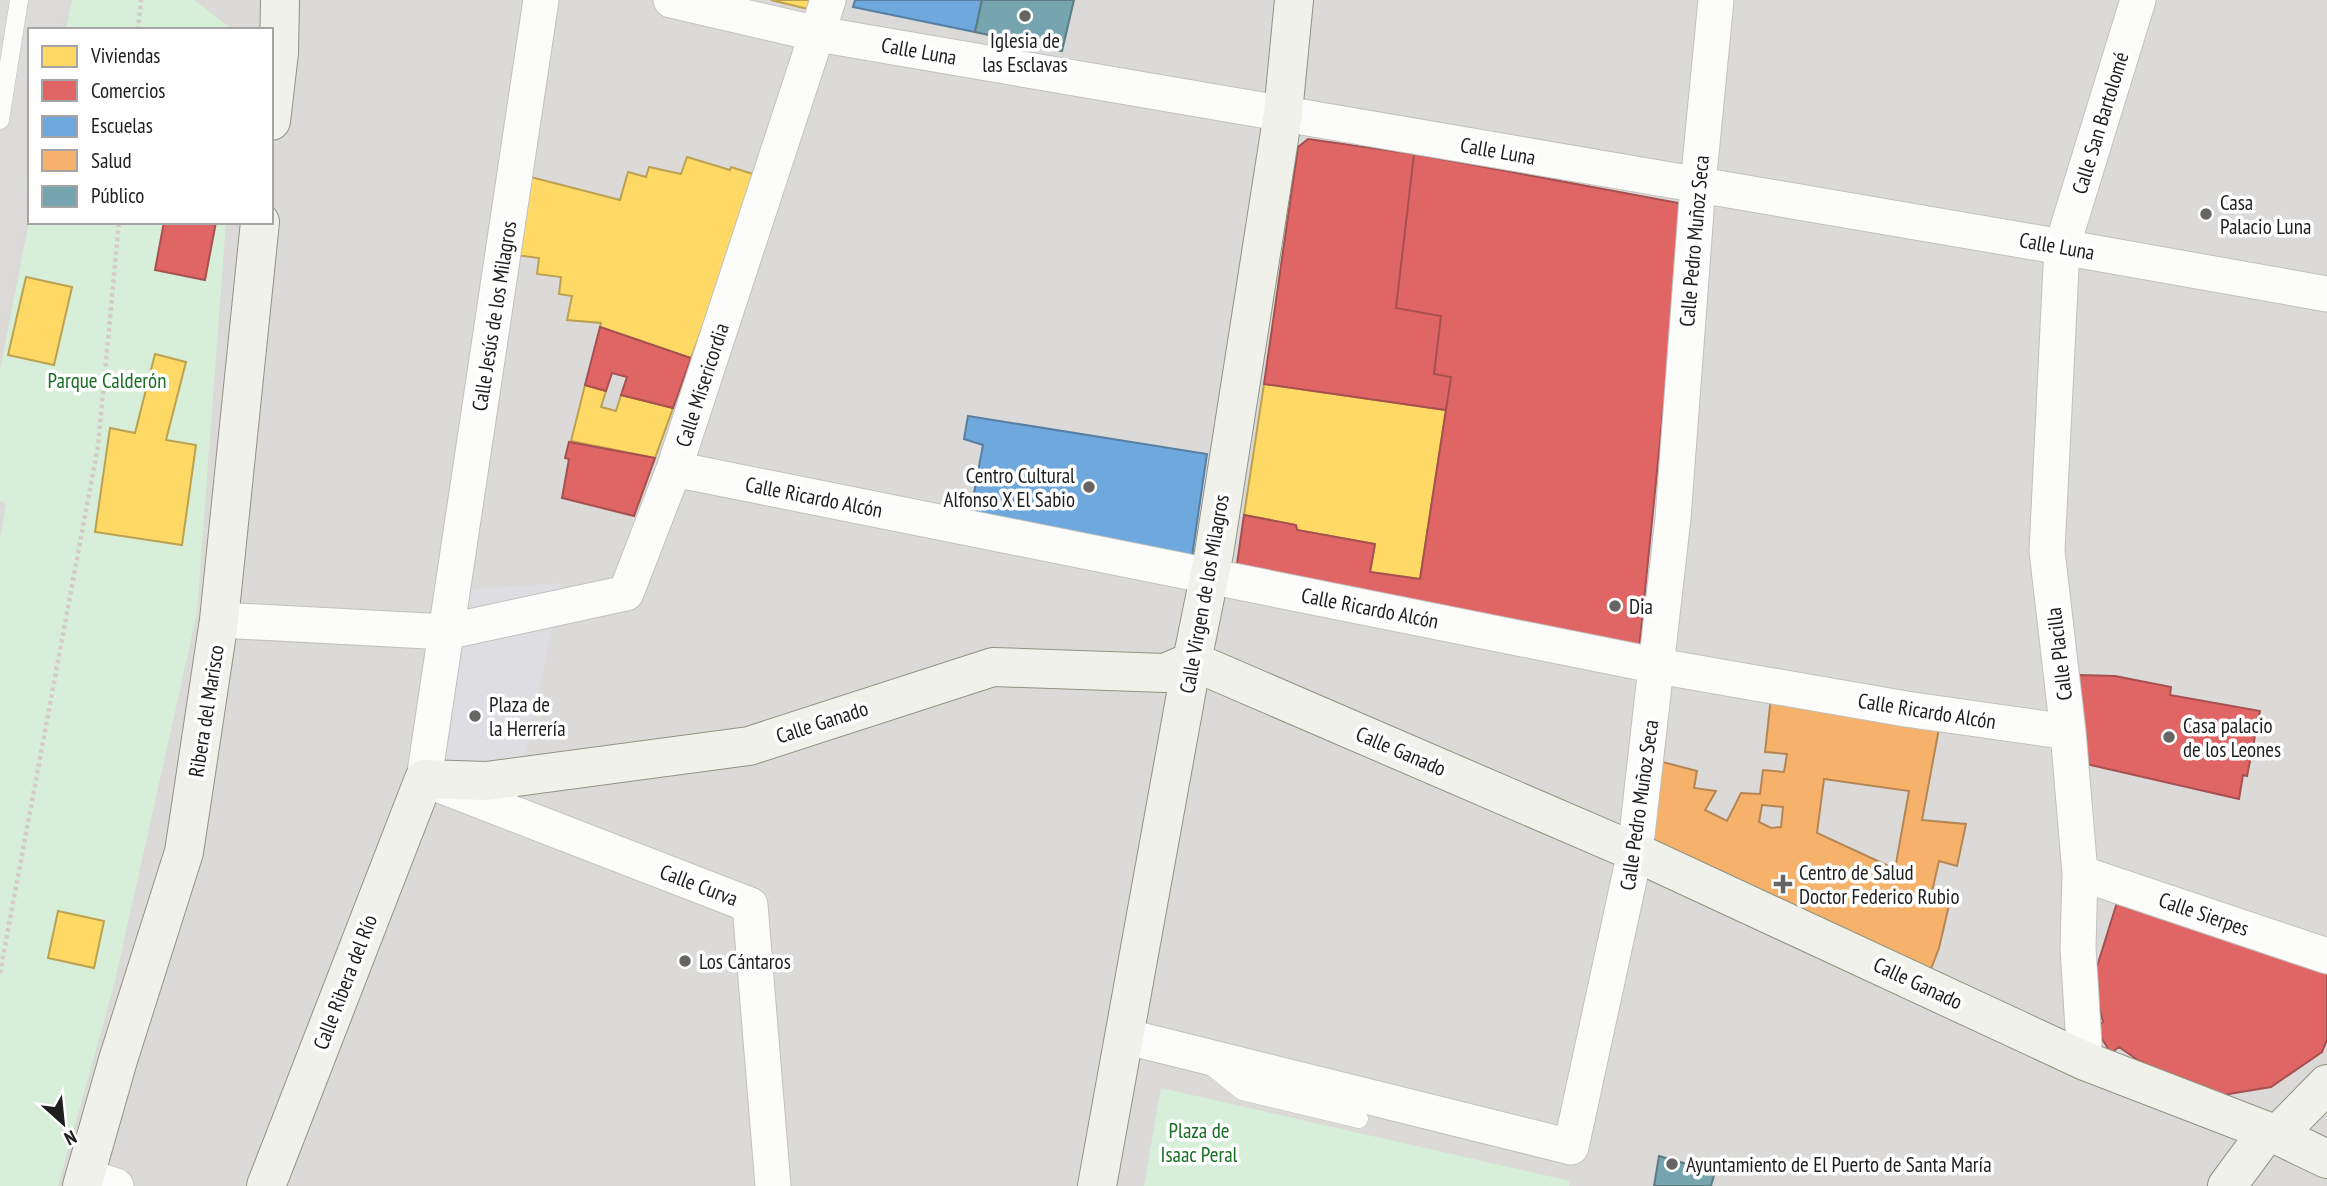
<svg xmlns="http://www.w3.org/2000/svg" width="2327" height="1186" font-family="'PT Sans Narrow',sans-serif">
<rect width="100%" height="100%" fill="#ebeae7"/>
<!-- residential -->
<path fill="#dbdad8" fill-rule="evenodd" d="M0 0H2327V1186H0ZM30 30H271V222H30Z"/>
<!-- park -->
<path fill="#d7eed9" d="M72 0H194L233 30H66Z
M30 217V222H226L197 613 114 985 58 1186H0V540L6 503 0 501V370Z
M1161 1088 1570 1181 1569 1186H1144Z"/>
<!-- parking -->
<path fill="#dcdbda" d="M0 0H60L54 30H30V160L0 319Z"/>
<!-- plaza -->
<path fill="#dedde1" d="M562 583 525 753 516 827 430 797 405 773 440 592Z"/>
<!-- homes -->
<path fill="#ffd966" stroke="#bca150" stroke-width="2" d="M771 0H815L812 10Z
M687 157 730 170 731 167 759 176 691 358 600 327 601 323 567 320 572 296 559 294 561 277 537 274 539 258 508 254 523 175 620 200 628 172 646 177 649 167 681 174Z
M26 277 72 287 54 365 8 355Z
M155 354 186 362 166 440 196 445 182 545 95 532 110 428 135 433Z
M1264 384 1446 410 1420 579 1370 572 1375 544 1297 530 1296 525 1244 515Z
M585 385 606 391 601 407 616 411 621 395 673 408 655 458 571 441Z
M58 911 104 921 94 968 48 958Z"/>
<!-- shops -->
<path fill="#e06666" stroke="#a65050" stroke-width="2" d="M1308 139 1414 154 1396 308 1441 316 1434 374 1451 377 1446 410 1264 384 1298 147Z
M1414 154 1684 204 1639 650 1236 571 1244 515 1296 525 1297 530 1375 544 1370 572 1420 579 1451 377 1434 374 1441 316 1396 308Z
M164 222H216L205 280 155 270Z
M600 327 691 358 673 408 621 395 627 377 612 373 606 391 585 385Z
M569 442 655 458 634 516 562 498 569 459 565 458Z
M2079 675 2115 676 2171 687 2170 695 2260 711 2247 776 2243 775 2239 799 2086 764Z
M2119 896 2327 970V1040L2322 1052 2271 1087 2217 1096 2139 1061 2119 1047 2111 1053 2095 1028 2103 1022 2096 994 2095 973Z"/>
<!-- schools -->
<path fill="#6fa8dc" stroke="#577fa3" stroke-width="2" d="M855 0H982L975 32 853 7Z
M968 416 1207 454 1191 563 969 520 983 445 964 439Z"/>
<!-- health -->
<path fill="#f6b26b" stroke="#b58654" stroke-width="2" fill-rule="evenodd" d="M1771 697 1940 723 1922 820 1966 824 1957 866 1939 861 1931 896 1950 901 1939 948 1931 969 1646 837 1655 760 1697 771 1694 788 1716 791 1705 810 1727 821 1741 793 1760 794 1763 770 1784 772 1787 754 1765 752ZM1824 779 1909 791 1895 869 1817 833ZM1762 805 1783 807 1781 827 1771 828 1759 822Z"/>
<!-- public -->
<path fill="#76a5af" stroke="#5c7c84" stroke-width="2" d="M982 0H1074L1062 51 975 32Z
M1659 1156 1715 1172 1711 1186H1654Z"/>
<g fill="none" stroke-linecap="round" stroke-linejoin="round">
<defs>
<path id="lane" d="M0 120 19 0
M1210 1065 1242 1091 1359 1119"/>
<path id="street" d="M541 0 424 779 750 905 773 1186
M671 0 818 34 2062 247 2327 294
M674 469 1658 666 1906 709 2068 732
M219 620 446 632 626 593 674 469 828 0
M2080 873 2327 956
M1124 1036 1571 1147 1635 852 1673 518 1698 185 1716 0
M2085 1061 2078 948 2080 873 2068 732 2047 551 2062 247 2138 0
M85 1176 116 1186"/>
<path id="secondary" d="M271 121 279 53 280 0
M2277 1135 2327 1084
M82 1186 118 1060 184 852 219 620 260 222
M266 1186 424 779 486 781 749 746 993 667 1165 673 1192 661 1635 852 2085 1061 2277 1135 2327 1159
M1097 1186 1192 661 1214 553 1283 113 1294 0
M2227 1186 2267 1132"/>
</defs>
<!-- lane casing -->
<use href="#lane" stroke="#c1c1bf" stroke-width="19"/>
<!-- street casing -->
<use href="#street" stroke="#c1c1bf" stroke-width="37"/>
<!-- secondary casing -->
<use href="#secondary" stroke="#909381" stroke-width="40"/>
<!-- path -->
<path stroke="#d4cac7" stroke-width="4.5" stroke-dasharray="3.5 3.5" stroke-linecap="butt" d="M138 30 141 0
M0 973 98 446 119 222"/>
<!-- lane -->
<use href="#lane" stroke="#fcfcfb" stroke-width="18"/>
<!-- street -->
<use href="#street" stroke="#fcfcfb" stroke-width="35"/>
<!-- secondary -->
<use href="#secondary" stroke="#f1f1eb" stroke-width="38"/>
</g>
<!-- markers -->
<g fill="#666564" stroke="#fff" stroke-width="2.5">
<circle cx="1025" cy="16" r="7"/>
<circle cx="2206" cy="214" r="7"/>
<circle cx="1089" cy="487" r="7"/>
<circle cx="1615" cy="606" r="7"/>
<circle cx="475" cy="716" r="7"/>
<circle cx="2169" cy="737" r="7"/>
<path d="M1779.5 873.5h7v7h7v7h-7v7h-7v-7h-7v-7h7z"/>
<circle cx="685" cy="961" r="7"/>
<circle cx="1672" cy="1164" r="7"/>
</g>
<g text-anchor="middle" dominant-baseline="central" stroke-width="7" stroke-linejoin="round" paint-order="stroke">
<!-- poi labels -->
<g font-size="21" fill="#1e1e1e" stroke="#fff" text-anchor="start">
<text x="1025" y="40" text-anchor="middle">Iglesia de<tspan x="1025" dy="24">las Esclavas</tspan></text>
<text x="2220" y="202">Casa<tspan x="2220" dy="24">Palacio Luna</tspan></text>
<text x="1075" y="475" text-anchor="end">Centro Cultural<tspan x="1075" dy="24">Alfonso X El Sabio</tspan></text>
<text x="1629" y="606">Dia</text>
<text x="489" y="704">Plaza de<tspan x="489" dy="24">la Herrería</tspan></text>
<text x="2183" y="725">Casa palacio<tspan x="2183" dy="24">de los Leones</tspan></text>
<text x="1799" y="872">Centro de Salud<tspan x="1799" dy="24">Doctor Federico Rubio</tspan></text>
<text x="699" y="961">Los Cántaros</text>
<text x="1686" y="1164">Ayuntamiento de El Puerto de Santa María</text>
</g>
<!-- street labels -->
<g font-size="21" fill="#1e1e1e" stroke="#fff">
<text transform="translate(919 51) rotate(10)">Calle Luna</text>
<text transform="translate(2100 123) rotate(-73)">Calle San Bartolomé</text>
<text transform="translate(1498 151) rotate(10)">Calle Luna</text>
<text transform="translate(1694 241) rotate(-85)">Calle Pedro Muñoz Seca</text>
<text transform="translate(2057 246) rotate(10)">Calle Luna</text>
<text transform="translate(494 316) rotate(-81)">Calle Jesús de los Milagros</text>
<text transform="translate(702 385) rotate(-72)">Calle Misericordia</text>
<text transform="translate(814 497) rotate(11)">Calle Ricardo Alcón</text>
<text transform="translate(1204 594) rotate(-80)">Calle Virgen de los Milagros</text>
<text transform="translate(1370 608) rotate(11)">Calle Ricardo Alcón</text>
<text transform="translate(2059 654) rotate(-97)">Calle Placilla</text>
<text transform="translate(206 711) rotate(-81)">Ribera del Marisco</text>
<text transform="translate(1927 711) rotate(9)">Calle Ricardo Alcón</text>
<text transform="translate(822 722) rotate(-18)">Calle Ganado</text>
<text transform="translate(1401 751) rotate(23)">Calle Ganado</text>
<text transform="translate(1639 805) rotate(-82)">Calle Pedro Muñoz Seca</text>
<text transform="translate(699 885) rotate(21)">Calle Curva</text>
<text transform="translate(2204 914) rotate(19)">Calle Sierpes</text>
<text transform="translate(345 982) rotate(-69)">Calle Ribera del Río</text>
<text transform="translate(1918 983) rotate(25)">Calle Ganado</text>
</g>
<!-- park labels -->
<g font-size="21" fill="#196e25" stroke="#fff">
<text x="107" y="380">Parque Calderón</text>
<text x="1199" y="1130">Plaza de<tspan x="1199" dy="24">Isaac Peral</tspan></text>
</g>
</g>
<!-- legend -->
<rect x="28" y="28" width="245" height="196" fill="#ffffff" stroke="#a5a5a5" stroke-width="2"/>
<rect x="42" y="46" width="35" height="21" fill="#ffd966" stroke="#a5a5a5" stroke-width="2"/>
<text x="91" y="63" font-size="21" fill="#1e1e1e">Viviendas</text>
<rect x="42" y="80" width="35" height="21" fill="#e06666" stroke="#a5a5a5" stroke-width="2"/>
<text x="91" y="98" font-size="21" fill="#1e1e1e">Comercios</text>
<rect x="42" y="116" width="35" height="21" fill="#6fa8dc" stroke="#a5a5a5" stroke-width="2"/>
<text x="91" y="133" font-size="21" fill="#1e1e1e">Escuelas</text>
<rect x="42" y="150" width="35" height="21" fill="#f6b26b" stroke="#a5a5a5" stroke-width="2"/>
<text x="91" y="168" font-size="21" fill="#1e1e1e">Salud</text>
<rect x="42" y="186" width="35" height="21" fill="#76a5af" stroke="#a5a5a5" stroke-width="2"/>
<text x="91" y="203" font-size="21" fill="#1e1e1e">Público</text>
<!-- north arrow -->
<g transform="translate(63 1123) rotate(153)" stroke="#ffffff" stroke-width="5" paint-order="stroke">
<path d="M0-5L12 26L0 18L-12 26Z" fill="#1e1e1e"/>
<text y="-10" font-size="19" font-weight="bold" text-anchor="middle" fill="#1e1e1e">N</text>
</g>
</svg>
